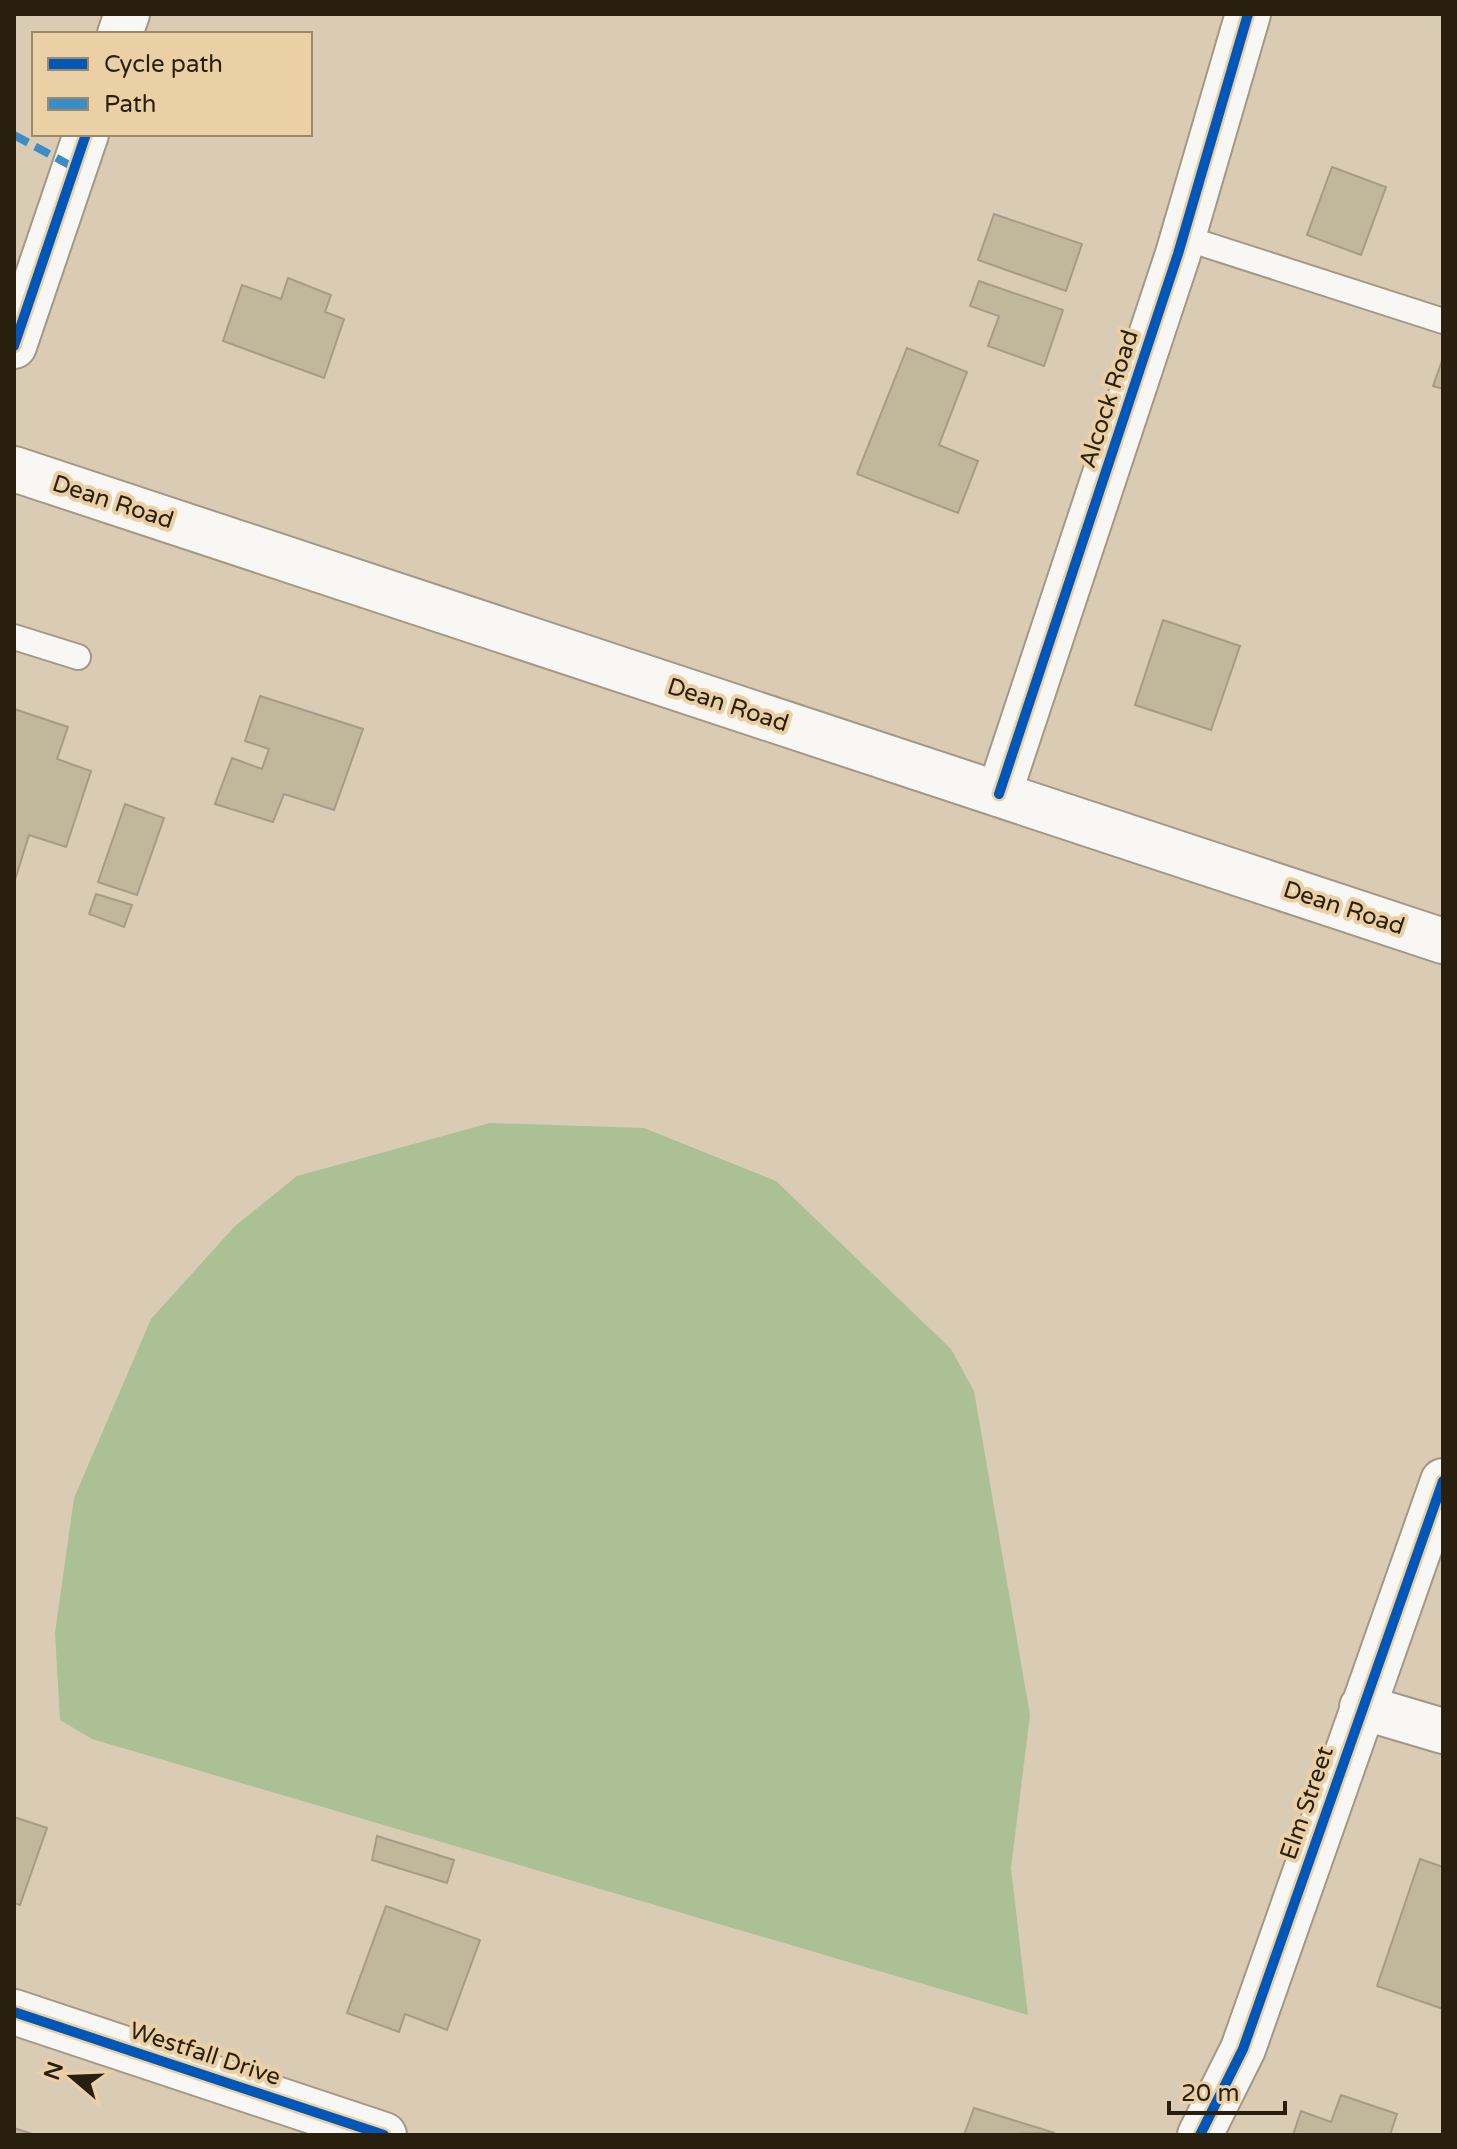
<svg xmlns="http://www.w3.org/2000/svg" width="1457" height="2149" font-family="'Varela Round',sans-serif">
<rect width="100%" height="100%" fill="#daccb4"/>
<!-- green -->
<path fill="#abc095" d="M490 1123 644 1128 776 1181 951 1349 974 1391 1030 1715 1011 1868 1028 2015 92 1739 60 1720 55 1633 74 1498 151 1319 235 1226 297 1176Z"/>
<!-- building -->
<path fill="#c1b89c" stroke="#a49c88" stroke-width="2" d="M1332 167 1386 187 1361 255 1307 235Z
M994 214 1082 244 1066 291 978 260Z
M288 278 331 295 325 312 344 319 324 378 223 341 242 285 281 299Z
M979 281 1063 310 1044 366 988 346 999 316 970 306Z
M907 348 967 372 939 445 978 461 958 513 857 474Z
M1443 358V389L1433 386Z
M1163 620 1240 646 1211 730 1135 705Z
M260 696 363 729 334 810 284 794 273 822 215 804 232 758 262 769 269 749 245 741Z
M14 709 68 727 57 759 91 771 66 847 29 835 14 883Z
M125 804 164 818 137 895 98 882Z
M96 894 132 905 124 927 89 914Z
M14 1817 47 1828 20 1905 14 1903Z
M377 1836 454 1860 447 1883 372 1860Z
M1420 1859 1443 1867V2009L1377 1986Z
M386 1906 480 1940 447 2030 405 2014 399 2032 347 2013Z
M1341 2095 1397 2114 1390 2135H1293L1301 2111 1331 2122Z
M974 2108 1055 2133 964 2135Z
M14 2128 35 2135H14Z"/>
<g fill="none" stroke-linecap="round" stroke-linejoin="round">
<defs>
<path id="service" d="M1182 237 1443 321
M14 637 78 657"/>
<path id="minor" d="M120 34 127 14
M14 346 86 134
M999 794 1178 254 1248 14
M1362 1707 1443 1731
M14 2012 384 2135
M1200 2135 1243 2049 1443 1481"/>
<path id="secondary" d="M14 469 1443 941"/>
</defs>
<!-- service casing -->
<use href="#service" stroke="#a39886" stroke-width="28"/>
<!-- minor casing -->
<use href="#minor" stroke="#a39886" stroke-width="48"/>
<!-- secondary casing -->
<use href="#secondary" stroke="#a39886" stroke-width="48"/>
<!-- service -->
<use href="#service" stroke="#f9f7f4" stroke-width="24"/>
<!-- minor -->
<use href="#minor" stroke="#f9f7f4" stroke-width="44"/>
<!-- secondary -->
<use href="#secondary" stroke="#f9f7f4" stroke-width="44"/>
<!-- quiet -->
<path stroke="#3a8dc7" stroke-width="8" stroke-dasharray="16 8" stroke-linecap="butt" d="M14 135 75 168"/>
<defs>
<path id="cycleway" d="M14 346 86 134
M999 794 1178 254 1248 14
M14 2012 384 2135
M1200 2135 1243 2049 1443 1481"/>
</defs>
<!-- cycleway casing -->
<use href="#cycleway" stroke="#ead0a4" stroke-width="15"/>
<!-- cycleway -->
<use href="#cycleway" stroke="#0057b8" stroke-width="10"/>
</g>
<g text-anchor="middle" dominant-baseline="central" stroke-width="8" stroke-linejoin="round" paint-order="stroke">
<!-- street labels -->
<g font-size="24" fill="#281f0e" stroke="#ead0a4">
<text transform="translate(1109 399) rotate(-72)">Alcock Road</text>
<text transform="translate(113 502) rotate(18)">Dean Road</text>
<text transform="translate(728 705) rotate(18)">Dean Road</text>
<text transform="translate(1344 908) rotate(18)">Dean Road</text>
<text transform="translate(1307 1803) rotate(-71)">Elm Street</text>
<text transform="translate(205 2054) rotate(18)">Westfall Drive</text>
</g>
</g>
<!-- border -->
<rect width="1457" height="2149" fill="none" stroke="#281f0e" stroke-width="32"/>
<!-- legend -->
<rect x="32" y="32" width="280" height="104" fill="#ead0a4" stroke="#9c8968" stroke-width="2"/>
<rect x="48" y="58" width="40" height="12" fill="#0057b8" stroke="#9c8968" stroke-width="2"/>
<text x="104" y="72" font-size="24" fill="#281f0e">Cycle path</text>
<rect x="48" y="98" width="40" height="12" fill="#3a8dc7" stroke="#9c8968" stroke-width="2"/>
<text x="104" y="112" font-size="24" fill="#281f0e">Path</text>
<!-- north arrow -->
<g transform="translate(72 2077) rotate(289)" stroke="#ead0a4" stroke-width="6" paint-order="stroke">
<path d="M0-6L14 30L0 20L-14 30Z" fill="#281f0e"/>
<text y="-12" font-size="22" font-weight="bold" text-anchor="middle" fill="#281f0e">N</text>
</g>
<!-- scale -->
<path d="M1169 2101v12h116v-12" fill="none" stroke="#281f0e" stroke-width="4"/>
<text x="1181" y="2101" font-size="24" fill="#281f0e" stroke="#ead0a4" stroke-width="6" paint-order="stroke">20 m</text>
</svg>
